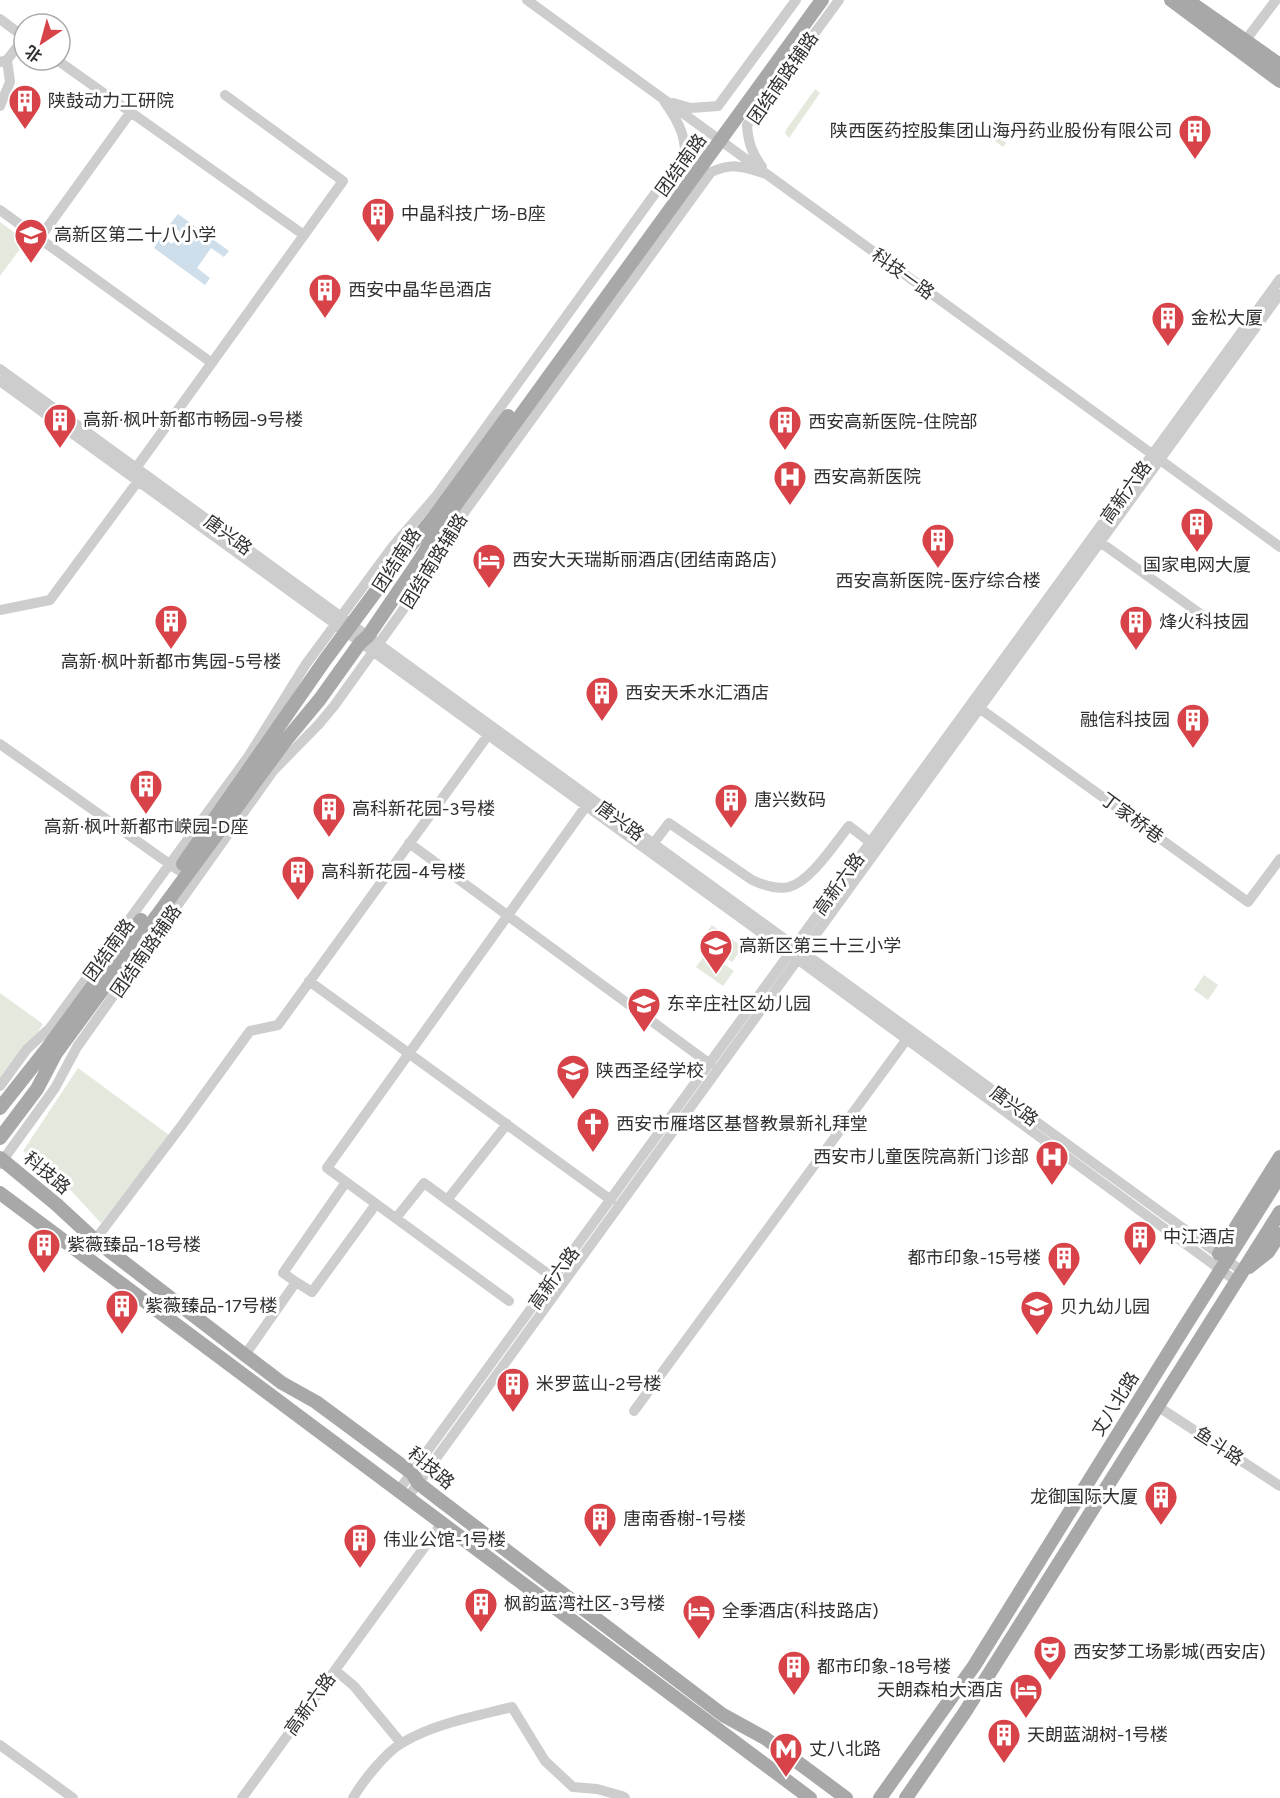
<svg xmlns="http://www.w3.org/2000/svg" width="1280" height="1798" font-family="Figtree,'Noto Sans SC',sans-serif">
<rect width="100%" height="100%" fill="#fff"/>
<!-- green -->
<path fill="#e3e9dd" d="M815 89 820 93 789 138 785 133 786 130Z
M975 121 1006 143 1003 147 972 125Z
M0 222 26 241 0 276Z
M712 925 743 947 732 962 701 940Z
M707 952 734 971 723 986 696 967Z
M1204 975 1218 985 1208 1000 1194 990Z
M0 993 43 1024 38 1032 24 1045 0 1077Z
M78 1068 169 1135 101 1223 64 1183 23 1151Z"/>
<!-- water -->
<path fill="#cedeea" d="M178 214 229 251 224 257 211 248 197 268 210 278 205 285 154 248 161 237 172 244 180 232 170 224Z"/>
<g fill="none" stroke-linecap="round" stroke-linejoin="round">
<!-- minor -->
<path stroke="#cdcdcd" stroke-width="10" d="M527 0 1280 547
M0 19 24 37
M1242 45 1276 0
M57 60 304 235
M0 62 7 60 24 38
M673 103 691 108 718 106 796 0
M0 106 10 82 7 60
M762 167C752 153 748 142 747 125L839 0
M0 210 212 363
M39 239 130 113
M0 369 1242 1271
M0 381 789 953 1236 1281
M136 468 343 181 225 95
M1100 542 1202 615
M0 610 50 600 141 477
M975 705 1248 902 1280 859
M0 744 178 870
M409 843 710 1064
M653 844 669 823 752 880C763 885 776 890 789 887 811 881 834 844 849 826L870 842
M309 981 611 1200
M0 1086 27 1049 50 1028 248 757 306 664 393 546 437 495 685 152C685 132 675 117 664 101
M0 1164 55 1088 77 1047 273 771 319 724 334 706 405 607 429 572 450 532 711 172C735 162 743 167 766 174
M447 1200 507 1124
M396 1218 424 1183 559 1282
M95 1240 182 1125 250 1031 278 1025 491 731
M296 1282 312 1292 376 1204
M509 1301 327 1168 589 802
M245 1355 296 1282 283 1273 346 1182
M1157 1406 1280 1486
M634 1411 907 1039
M399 1490 1280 279
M408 1497 1280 294
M335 1670 354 1686 401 1743
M0 1745 73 1798
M242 1798 442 1523
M353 1798C362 1782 386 1752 402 1743 433 1724 476 1716 512 1707L545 1761 573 1787 597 1789 622 1796 625 1798"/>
<!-- major -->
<path stroke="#a8a8a8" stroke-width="14" d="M1171 0 1280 81
M1187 0 1280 65
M183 864 325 660 402 556 434 517 508 416
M0 1108 49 1046 141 920
M0 1138 37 1089 56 1053 286 740 320 699 360 643 368 636 421 558 441 525 822 0
M0 1158 56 1204 95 1240 245 1355 282 1383 316 1402 412 1473 418 1483 436 1497 723 1715 765 1738 846 1798
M0 1193 810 1798
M1219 1254 1280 1157
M1249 1267 1268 1252 1280 1234
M880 1798 974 1666 1182 1331 1280 1176
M906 1798 965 1712 1280 1212"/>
</g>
<!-- icons -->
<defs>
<symbol id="building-pin" viewBox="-11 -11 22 30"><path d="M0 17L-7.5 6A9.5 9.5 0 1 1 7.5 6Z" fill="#d74348" stroke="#fff"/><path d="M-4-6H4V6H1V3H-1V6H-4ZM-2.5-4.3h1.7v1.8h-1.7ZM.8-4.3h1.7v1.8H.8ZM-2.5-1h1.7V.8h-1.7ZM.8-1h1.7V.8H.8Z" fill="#fff"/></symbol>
<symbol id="school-pin" viewBox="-11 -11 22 30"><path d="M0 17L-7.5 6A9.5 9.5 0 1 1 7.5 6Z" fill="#d74348" stroke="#fff"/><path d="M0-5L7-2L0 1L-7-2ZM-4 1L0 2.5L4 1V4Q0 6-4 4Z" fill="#fff"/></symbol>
<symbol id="hospital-pin" viewBox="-11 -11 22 30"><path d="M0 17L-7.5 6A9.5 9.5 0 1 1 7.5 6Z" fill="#d74348" stroke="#fff"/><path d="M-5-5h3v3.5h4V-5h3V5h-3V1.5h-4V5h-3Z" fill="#fff"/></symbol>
<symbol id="hotel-pin" viewBox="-11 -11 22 30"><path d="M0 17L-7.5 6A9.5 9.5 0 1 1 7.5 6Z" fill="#d74348" stroke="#fff"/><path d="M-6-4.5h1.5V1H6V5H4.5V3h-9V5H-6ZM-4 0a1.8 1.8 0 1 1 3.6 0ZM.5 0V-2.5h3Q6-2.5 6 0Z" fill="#fff"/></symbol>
<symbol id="university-pin" viewBox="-11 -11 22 30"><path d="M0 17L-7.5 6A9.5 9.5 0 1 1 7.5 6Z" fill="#d74348" stroke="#fff"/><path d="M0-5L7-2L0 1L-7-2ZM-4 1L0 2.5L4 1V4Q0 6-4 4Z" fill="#fff"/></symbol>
<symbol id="church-pin" viewBox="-11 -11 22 30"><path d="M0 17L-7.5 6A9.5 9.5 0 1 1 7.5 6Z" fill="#d74348" stroke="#fff"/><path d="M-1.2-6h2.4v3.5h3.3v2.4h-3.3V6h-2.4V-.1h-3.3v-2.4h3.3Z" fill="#fff"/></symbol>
<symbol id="theatre-pin" viewBox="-11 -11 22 30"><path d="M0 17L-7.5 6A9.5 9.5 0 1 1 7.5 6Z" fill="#d74348" stroke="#fff"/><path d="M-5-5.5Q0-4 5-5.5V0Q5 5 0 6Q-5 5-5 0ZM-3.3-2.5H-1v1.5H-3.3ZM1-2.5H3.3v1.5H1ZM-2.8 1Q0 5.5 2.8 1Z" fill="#fff"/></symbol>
<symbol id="metro-pin" viewBox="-11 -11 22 30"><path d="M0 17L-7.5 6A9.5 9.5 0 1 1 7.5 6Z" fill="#d74348" stroke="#fff"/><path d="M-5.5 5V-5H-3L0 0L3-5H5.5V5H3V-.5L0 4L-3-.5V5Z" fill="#fff"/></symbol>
</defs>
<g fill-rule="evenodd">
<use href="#building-pin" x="6" y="82" width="38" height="52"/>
<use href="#building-pin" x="1176" y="112" width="38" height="52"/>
<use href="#building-pin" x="359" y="195" width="38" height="52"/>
<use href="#school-pin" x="12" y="216" width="38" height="52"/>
<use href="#building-pin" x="306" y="271" width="38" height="52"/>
<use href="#building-pin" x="1149" y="299" width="38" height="52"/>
<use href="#building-pin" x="41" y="401" width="38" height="52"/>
<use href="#building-pin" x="766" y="403" width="38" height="52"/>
<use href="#hospital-pin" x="771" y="458" width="38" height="52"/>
<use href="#building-pin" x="1178" y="505" width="38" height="52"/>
<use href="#building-pin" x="919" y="521" width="38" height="52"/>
<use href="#hotel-pin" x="470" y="541" width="38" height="52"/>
<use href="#building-pin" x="152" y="602" width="38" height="52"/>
<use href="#building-pin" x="1117" y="603" width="38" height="52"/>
<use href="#building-pin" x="583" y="674" width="38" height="52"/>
<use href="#building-pin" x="1174" y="701" width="38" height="52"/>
<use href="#building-pin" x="127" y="767" width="38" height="52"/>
<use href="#building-pin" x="712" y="781" width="38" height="52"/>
<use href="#building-pin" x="310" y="790" width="38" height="52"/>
<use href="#building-pin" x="279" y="853" width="38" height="52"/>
<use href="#school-pin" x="697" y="927" width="38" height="52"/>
<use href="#school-pin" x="625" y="985" width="38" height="52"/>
<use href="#university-pin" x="554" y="1052" width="38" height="52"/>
<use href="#church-pin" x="574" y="1105" width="38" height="52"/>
<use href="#hospital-pin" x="1033" y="1138" width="38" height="52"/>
<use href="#building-pin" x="1121" y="1218" width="38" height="52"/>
<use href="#building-pin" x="25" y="1226" width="38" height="52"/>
<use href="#building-pin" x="1045" y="1239" width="38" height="52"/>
<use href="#building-pin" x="103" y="1287" width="38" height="52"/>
<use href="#school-pin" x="1018" y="1288" width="38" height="52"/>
<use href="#building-pin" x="494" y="1365" width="38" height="52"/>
<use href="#building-pin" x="1142" y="1478" width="38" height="52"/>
<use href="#building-pin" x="581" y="1500" width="38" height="52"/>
<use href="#building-pin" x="341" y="1521" width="38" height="52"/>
<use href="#building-pin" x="462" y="1585" width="38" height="52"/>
<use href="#hotel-pin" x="680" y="1592" width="38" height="52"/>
<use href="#theatre-pin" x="1031" y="1633" width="38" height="52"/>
<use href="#building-pin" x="775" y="1648" width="38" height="52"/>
<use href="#hotel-pin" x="1007" y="1671" width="38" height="52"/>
<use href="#building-pin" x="985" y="1716" width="38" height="52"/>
<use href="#metro-pin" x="767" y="1730" width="38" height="52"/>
</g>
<g text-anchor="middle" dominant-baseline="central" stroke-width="6" stroke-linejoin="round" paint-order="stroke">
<!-- street labels -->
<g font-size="18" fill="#303030" stroke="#fff">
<text transform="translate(783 78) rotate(-55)">团结南路辅路</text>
<text transform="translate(681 165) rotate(-54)">团结南路</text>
<text transform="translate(903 274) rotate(36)">科技一路</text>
<text transform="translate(1126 492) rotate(-54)">高新六路</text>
<text transform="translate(228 535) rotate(36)">唐兴路</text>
<text transform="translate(397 560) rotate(-57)">团结南路</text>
<text transform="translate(434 561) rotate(-58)">团结南路辅路</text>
<text transform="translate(1132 818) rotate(36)">丁家桥巷</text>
<text transform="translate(620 821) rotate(36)">唐兴路</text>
<text transform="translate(839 884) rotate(-54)">高新六路</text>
<text transform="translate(109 950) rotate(-54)">团结南路</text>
<text transform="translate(146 951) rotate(-55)">团结南路辅路</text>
<text transform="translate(1014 1106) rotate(36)">唐兴路</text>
<text transform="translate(47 1173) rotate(40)">科技路</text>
<text transform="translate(554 1278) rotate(-54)">高新六路</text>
<text transform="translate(1115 1404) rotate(-58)">丈八北路</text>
<text transform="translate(1219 1446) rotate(33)">鱼斗路</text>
<text transform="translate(431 1468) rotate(40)">科技路</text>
<text transform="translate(310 1704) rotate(-54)">高新六路</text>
</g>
<!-- poi labels -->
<g font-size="18" fill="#303030" stroke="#fff" text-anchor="start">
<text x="48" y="101">陕鼓动力工研院</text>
<text x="1172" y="131" text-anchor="end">陕西医药控股集团山海丹药业股份有限公司</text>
<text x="401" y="214">中晶科技广场-B座</text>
<text x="54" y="235">高新区第二十八小学</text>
<text x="348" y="290">西安中晶华邑酒店</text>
<text x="1191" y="318">金松大厦</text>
<text x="83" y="420">高新·枫叶新都市畅园-9号楼</text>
<text x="808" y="422">西安高新医院-住院部</text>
<text x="813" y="477">西安高新医院</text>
<text x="512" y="560">西安大天瑞斯丽酒店(团结南路店)</text>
<text x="1197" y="565" text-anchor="middle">国家电网大厦</text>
<text x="938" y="581" text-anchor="middle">西安高新医院-医疗综合楼</text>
<text x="1159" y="622">烽火科技园</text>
<text x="171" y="662" text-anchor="middle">高新·枫叶新都市隽园-5号楼</text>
<text x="625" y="693">西安天禾水汇酒店</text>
<text x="1170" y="720" text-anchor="end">融信科技园</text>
<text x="754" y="800">唐兴数码</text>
<text x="352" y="809">高科新花园-3号楼</text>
<text x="146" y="827" text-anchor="middle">高新·枫叶新都市嵘园-D座</text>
<text x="321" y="872">高科新花园-4号楼</text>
<text x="739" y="946">高新区第三十三小学</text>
<text x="667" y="1004">东辛庄社区幼儿园</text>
<text x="596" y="1071">陕西圣经学校</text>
<text x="616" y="1124">西安市雁塔区基督教景新礼拜堂</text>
<text x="1029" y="1157" text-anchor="end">西安市儿童医院高新门诊部</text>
<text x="1163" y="1237">中江酒店</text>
<text x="67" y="1245">紫薇臻品-18号楼</text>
<text x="1041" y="1258" text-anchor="end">都市印象-15号楼</text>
<text x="145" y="1306">紫薇臻品-17号楼</text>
<text x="1060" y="1307">贝九幼儿园</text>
<text x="536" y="1384">米罗蓝山-2号楼</text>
<text x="1138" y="1497" text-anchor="end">龙御国际大厦</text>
<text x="623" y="1519">唐南香榭-1号楼</text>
<text x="383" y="1540">伟业公馆-1号楼</text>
<text x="504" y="1604">枫韵蓝湾社区-3号楼</text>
<text x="722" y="1611">全季酒店(科技路店)</text>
<text x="1073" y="1652">西安梦工场影城(西安店)</text>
<text x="817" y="1667">都市印象-18号楼</text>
<text x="1003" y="1690" text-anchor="end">天朗森柏大酒店</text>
<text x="1027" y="1735">天朗蓝湖树-1号楼</text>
<text x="809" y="1749">丈八北路</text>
</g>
</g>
<!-- north arrow -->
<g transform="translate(42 42) rotate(216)"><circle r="28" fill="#ffffff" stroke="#acacac" stroke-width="1.5"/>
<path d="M0-4.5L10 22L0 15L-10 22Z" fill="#d74348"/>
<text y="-9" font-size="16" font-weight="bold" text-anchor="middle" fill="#303030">北</text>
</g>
</svg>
